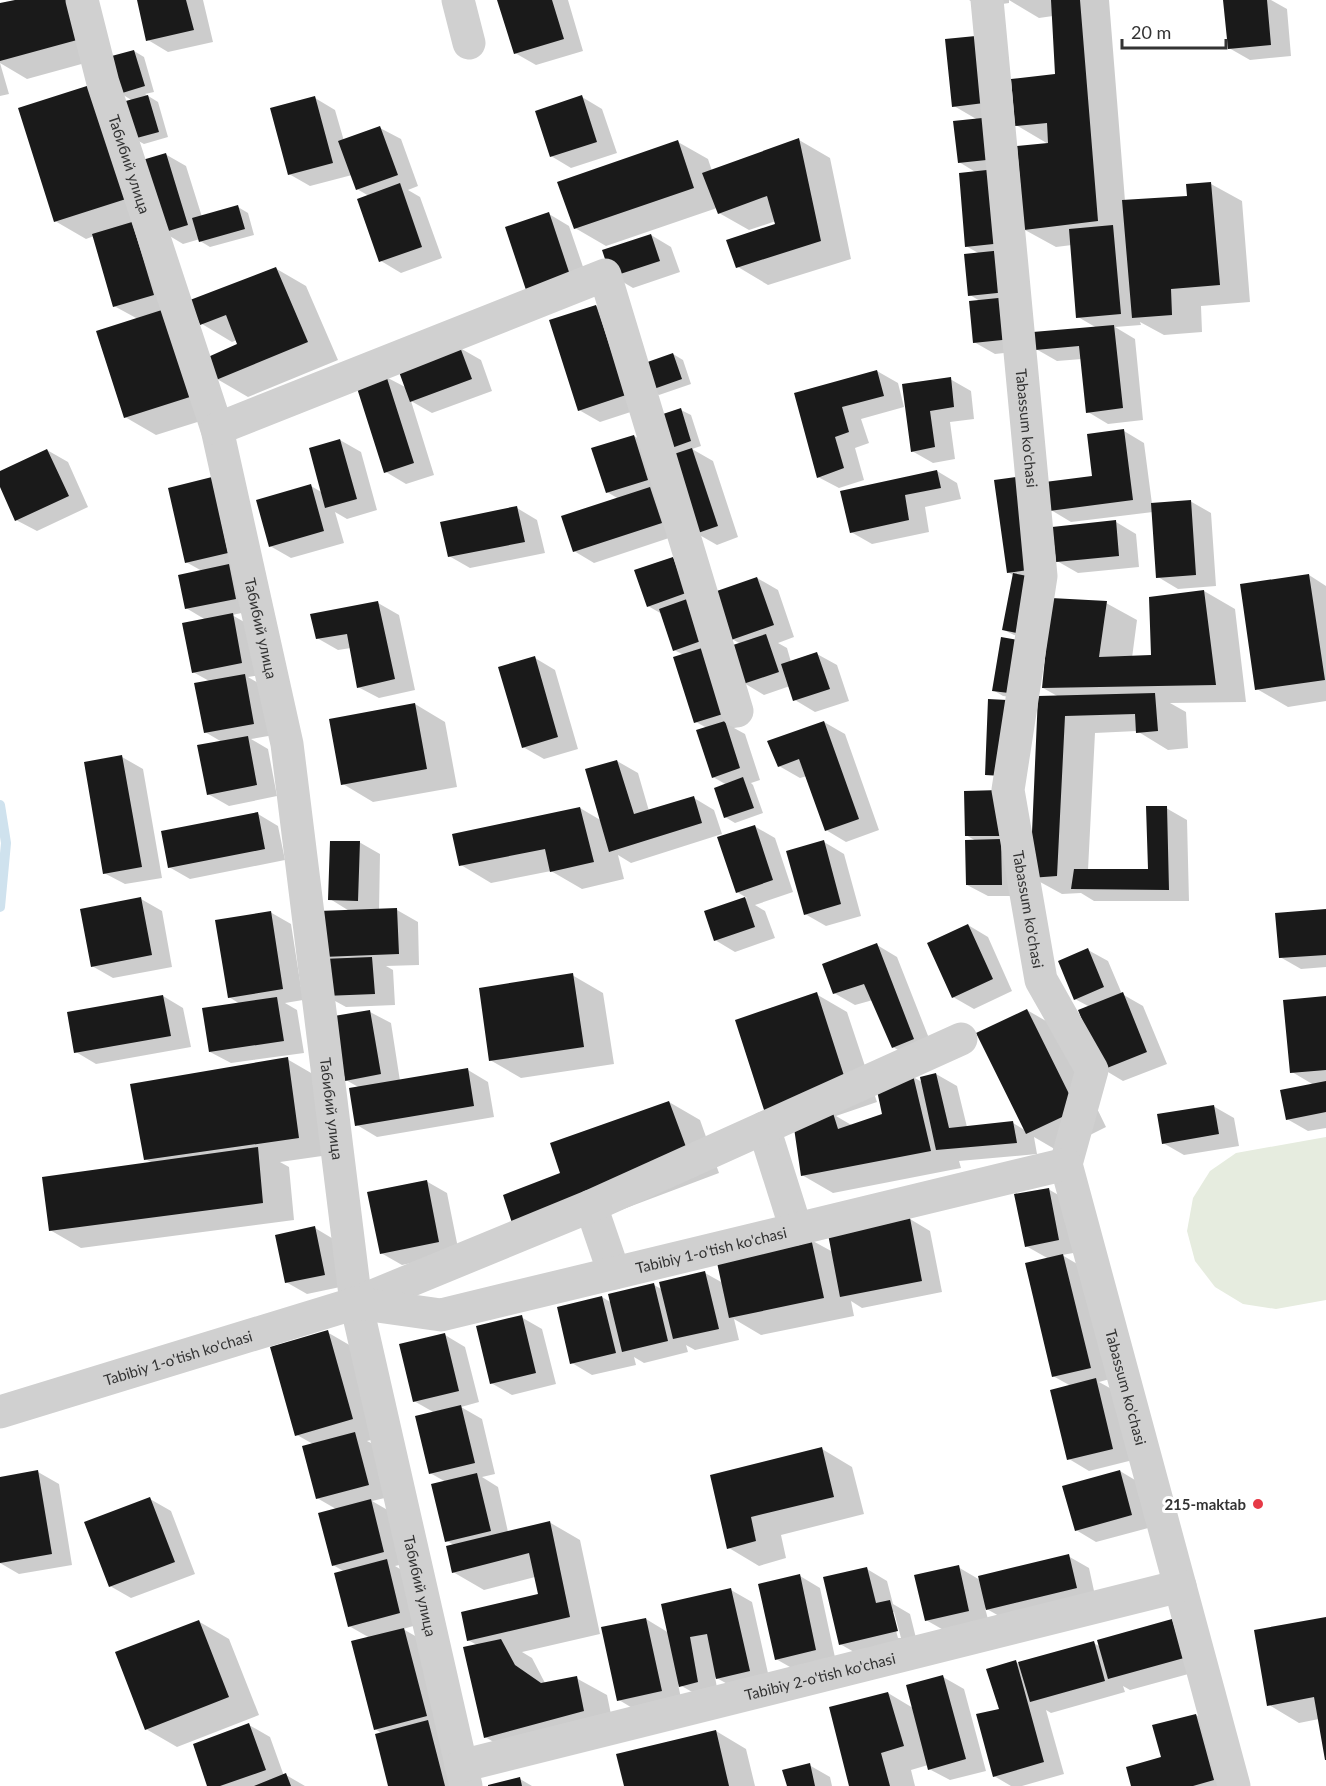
<svg xmlns="http://www.w3.org/2000/svg" width="1326" height="1786" font-family="Lato,sans-serif">
<rect width="100%" height="100%" fill="#fff"/>
<!-- green -->
<path fill="#e6ecdf" d="M1326 1137V1300L1276 1309 1243 1304 1215 1287 1195 1261 1187 1231 1193 1198 1210 1171 1236 1153Z"/>
<!-- shadow -->
<path fill="#0003" fill-rule="evenodd" d="M21 0 107 57 27 79 0 63V5Z
M138 0H203L213 42 168 52 148 40Z
M499 0H568L583 51 536 65 515 53Z
M969 0H1109L1125 201 1188 197 1211 184 1242 201 1250 302 1201 306 1202 332 1164 335 1140 322 1141 325 1115 327 1135 339 1143 420 1108 424 1088 412 1082 359 1057 361 1036 349 1097 328 1078 317 1072 245 1056 247 1025 230 1050 145 1016 125 1057 75 1053 16 1039 18 1009 0V3L982 7Z
M1233 0H1271L1287 9 1291 56 1250 60 1229 48Z
M985 37 1032 350 995 354 974 342 980 301 970 295 980 254 966 246 977 173 959 162 978 120 954 106Z
M134 51 144 57 154 92 145 94 158 102 168 137 144 144 131 137 139 162 165 154 186 166 202 217 238 207 248 213 254 235 210 247 200 241V239L183 244 163 232 223 414 156 435 125 417 138 319 114 306 94 236 86 239 55 221 121 104 133 101 120 93Z
M0 63 9 94 0 96Z
M582 97 602 109 617 153 571 168 551 156Z
M315 98 335 110 344 141 380 128 401 139 418 186 408 190 420 197 442 258 401 273 381 261 369 196 357 189 352 175 310 186 289 174Z
M799 140 830 158 851 259 768 285 738 267 777 225 776 221 749 230 719 213 717 208 606 246 575 228 678 142 708 159 712 171Z
M549 214 569 226 592 293 507 228Z
M651 235 671 247 680 272 633 288 613 276Z
M275 268 306 286 338 360 248 397 217 379 238 345 237 340 232 342 202 324 192 301Z
M596 306 616 318 646 407 600 422 579 410Z
M460 348 481 360 492 391 432 413 411 401 434 475 406 484 386 472V377L407 388Z
M673 354 683 360 691 384 659 395 649 390Z
M877 371 898 383 904 407 861 419 869 443 855 448 864 480 839 488 818 477 796 395Z
M950 379 971 391 974 419 950 422 955 459 933 463 912 451 903 386Z
M681 410 691 415 701 446 692 449 713 461 738 537 717 545 696 533 667 449Z
M1124 431 1144 443 1152 504 1190 501 1211 513 1216 586 1178 589 1158 577 1153 512 1071 522 1051 510 1093 477Z
M634 436 655 448 681 534 594 563 574 551 619 499 607 492Z
M340 440 361 452 377 510 347 519 335 512 344 543 291 558 270 546 311 486 323 493Z
M47 450 68 462 88 507 37 531 16 520 0 484V472Z
M937 471 957 483 961 499 925 507 929 532 872 544 851 532Z
M1023 477 1031 639 1014 635 1004 630 1014 576 1008 572Z
M212 479 256 610 232 615 253 627 262 675 248 677 265 687 274 735 251 739 268 749 277 796 229 806 208 794 222 742 205 732 211 682 193 672 206 620 186 608 202 571 186 562Z
M517 508 537 520 545 553 470 568 449 556Z
M1116 522 1136 534 1139 567 1078 573 1057 561Z
M673 558 694 570 743 725 734 728 745 734 760 780 751 783 753 785 763 813 735 823 725 817 727 785 713 777 707 728 696 722 684 655 674 650 662 614 648 606Z
M1309 575 1326 586V701L1288 707 1257 689Z
M757 578 778 590 794 637 778 643 787 648 791 662 817 654 837 665 849 701 815 712 795 700 790 686 764 695 744 683 741 644 732 639Z
M1204 591 1235 609 1246 702 1170 703 1186 712 1188 748 1168 750 1137 731 1095 733 1088 870H1150L1166 808 1187 820 1189 901H1094L1081 893 1062 894 1031 877 1059 697 1043 688 1106 603 1137 620 1132 658 1153 657Z
M378 603 399 615 415 690 379 698 358 687 351 648 338 650 317 638Z
M1017 641 1019 698 1003 696 993 690Z
M535 658 555 670 578 749 544 759 523 747Z
M415 704 445 722 457 787 373 802 343 784Z
M824 722 845 734 879 830 846 842 826 830 807 776 800 778 779 766Z
M122 757 143 769 162 878 125 884 104 873Z
M617 761 638 773 649 811 694 798 714 810 722 834 631 863 618 855 624 879 582 889 551 871 491 883 461 865 580 808 602 821Z
M965 792 1021 852 1022 896H988L967 885 976 841 966 835Z
M258 814 278 826 285 860 190 879 169 867Z
M754 826 775 838 793 892 755 905 765 911 775 938 735 952 715 940 706 912 747 898 737 892Z
M359 842 380 854 379 911 397 910 418 922 419 965 386 966 393 970 395 1005 346 1007 326 996 323 956 351 912 330 899Z
M824 842 844 854 861 916 826 926 805 914Z
M141 899 162 911 172 967 113 978 92 966Z
M1326 911V967L1301 969 1280 957Z
M270 912 291 924 303 1000 285 1003 297 1010 304 1053 231 1063 210 1052 240 1004 229 997Z
M968 925 988 937 1012 991 974 1009 953 997Z
M877 945 897 957 934 1051 913 1059 893 1047 873 1000 855 1005 834 993Z
M1088 950 1108 961 1122 994 1143 1006 1167 1064 1123 1081 1103 1069 1090 1007 1075 999Z
M572 975 603 993 614 1064 521 1078 490 1060Z
M816 994 847 1012 877 1102 836 1116 853 1126 883 1115 913 1077 922 1082 936 1074 957 1086 967 1127 1013 1123 1026 1131 1027 1010 1058 1028 1106 1127 1058 1151 1034 1137 1037 1154 959 1161 961 1168 833 1193 802 1175Z
M163 996 183 1008 191 1047 96 1064 76 1052Z
M1326 997V1128L1308 1131 1287 1119 1314 1085 1292 1072Z
M370 1012 391 1023 400 1081 468 1070 488 1082 494 1117 377 1137 357 1125 360 1088 346 1080Z
M287 1059 318 1077 329 1155 280 1162 289 1167 294 1220 81 1248 50 1230 153 1163 145 1159Z
M669 1102 700 1120 719 1173 544 1239 562 1173Z
M1213 1106 1234 1118 1239 1146 1184 1155 1163 1143Z
M426 1181 447 1193 459 1253 402 1265 381 1253Z
M1048 1189 1069 1201 1079 1252 1062 1255 1084 1268 1110 1379 1099 1382 1117 1392 1133 1460 1089 1471 1069 1459 1071 1386 1053 1376 1049 1259 1026 1246Z
M910 1219 930 1231 942 1292 862 1308 851 1301 854 1316 761 1335 734 1319 739 1340 695 1350 686 1345 688 1352 644 1363 634 1357 636 1365 592 1375 572 1363 602 1297 612 1303 654 1285 663 1290 705 1273 723 1283 811 1240 833 1252Z
M315 1228 335 1240 345 1286 307 1294 286 1282Z
M521 1317 542 1329 556 1384 512 1395 491 1383Z
M327 1332 358 1350 383 1437 367 1441 375 1445 389 1497 372 1501 391 1512 404 1564 395 1566 407 1573 420 1624 403 1629 424 1641 462 1786H390L383 1734 375 1729 370 1638 349 1626 345 1572 333 1565 336 1509 317 1498 313 1444 297 1435Z
M445 1335 465 1347 479 1402 461 1407 482 1419 495 1474 482 1477 498 1487 508 1532 549 1522 580 1540 600 1634 522 1652 532 1658 545 1683 576 1678 607 1695 614 1729 516 1755 485 1737 477 1645 468 1640 540 1596 535 1577 484 1590 453 1572 454 1545 447 1541 446 1482 430 1473 435 1413 414 1401Z
M822 1449 852 1467 864 1514 781 1535 786 1558 759 1566 729 1548 712 1476Z
M1120 1471 1140 1483 1152 1527 1096 1542 1076 1530Z
M38 1472 59 1484 72 1565 19 1574 0 1563V1478Z
M150 1499 171 1511 195 1574 131 1598 110 1586Z
M1068 1556 1089 1568 1096 1600 1008 1621 985 1608 989 1623 947 1632 926 1620 958 1567 980 1580Z
M867 1569 887 1581 893 1604 910 1614 917 1642 861 1656 840 1644ZM891 1612H894L901 1638H898Z
M800 1576 820 1588 836 1662 797 1671 776 1659Z
M731 1590 752 1602 770 1682 738 1690 715 1677 718 1693 701 1697 678 1684 682 1703 639 1712 619 1700 646 1619 669 1633Z
M1326 1619V1758L1319 1719 1299 1723 1269 1705Z
M1172 1620 1203 1670 1130 1690 1123 1686 1125 1692 1051 1713 1046 1710 1064 1774 1022 1786H1011L994 1776 1001 1710 1016 1662 1019 1664 1094 1643 1100 1647Z
M198 1621 229 1639 259 1715 177 1747 146 1729Z
M943 1677 964 1689 986 1771 950 1780 929 1769 928 1765 911 1770 915 1786H851L888 1693 913 1708Z
M1196 1715 1216 1727 1233 1786H1132L1163 1758Z
M249 1725 270 1737 284 1776 286 1775 305 1786H209Z
M716 1731 746 1749 755 1786H625Z
M809 1765 830 1777 832 1786H788Z
M520 1779 532 1786H490Z"/>
<g fill="none" stroke-linecap="round" stroke-linejoin="round">
<!-- stream -->
<path stroke="#cfe2ee" stroke-width="10" d="M0 805 6 843 0 907"/>
</g>
<!-- building -->
<path fill="#1a1a1a" d="M15 0H67L77 40 0 61V3Z
M137 0H186L194 30 146 41Z
M497 0H552L564 39 514 54Z
M1051 0H1080L1098 221 1024 230 1017 146 1048 143 1047 123 1015 126 1011 79 1055 74Z
M1223 0H1267L1271 45 1228 49Z
M986 35 992 102 952 107 945 39Z
M134 50 145 86 119 94 108 57Z
M90 85 126 199 54 222 18 108Z
M148 95 159 132 133 139 122 102Z
M582 95 597 142 550 157 535 111Z
M315 96 333 163 288 175 270 108Z
M992 117 996 159 958 163 953 121Z
M380 126 398 175 356 190 338 141Z
M799 138 821 241 736 268 726 240 775 224 767 196 718 214 702 173Z
M678 140 694 188 574 229 557 182Z
M166 153 188 225 162 233 139 161Z
M996 169 1003 243 965 247 959 173Z
M1211 182 1220 285 1171 289 1172 315 1132 318 1122 200 1187 196 1186 184Z
M400 183 422 247 379 262 357 199Z
M238 205 245 229 199 242 192 218Z
M549 212 572 281 528 296 505 227Z
M132 222 154 295 113 307 92 234Z
M1113 225 1121 314 1076 318 1069 229Z
M651 234 660 261 611 277 602 250Z
M1003 250 1007 292 968 296 964 254Z
M276 267 308 342 216 380 208 357 237 344 226 315 200 325 190 300Z
M1008 297 1012 339 973 343 969 301Z
M596 305 626 395 578 411 549 320Z
M165 309 193 396 124 418 96 331Z
M1114 325 1123 408 1086 413 1079 346 1035 350 1033 332Z
M460 347 472 379 410 402 398 369Z
M673 353 682 379 648 391 639 365Z
M877 370 884 396 842 407 849 432 835 437 844 468 817 478 794 393Z
M386 375 414 463 384 473 356 385Z
M951 377 954 407 930 411 935 447 911 452 902 384Z
M681 408 691 441 666 450 654 417Z
M1124 429 1133 500 1049 511 1045 482 1092 476 1087 434Z
M634 435 648 480 606 493 591 448Z
M340 439 357 499 325 508 309 448Z
M692 448 718 526 695 534 668 456Z
M47 449 69 496 15 521 0 487V471Z
M937 470 941 488 905 495 909 520 850 533 840 491Z
M1023 476 1035 569 1007 573 994 480Z
M212 477 228 553 185 563 168 488Z
M311 484 324 531 269 547 256 500Z
M650 487 662 523 573 552 561 516Z
M1191 500 1196 575 1156 578 1151 503Z
M517 506 525 542 448 557 440 522Z
M1116 520 1119 556 1056 562 1052 527Z
M673 557 686 593 647 607 634 570Z
M229 564 236 599 185 609 178 575Z
M1013 573 1032 577 1021 634 1002 630Z
M1309 574 1325 680 1255 690 1240 584Z
M757 577 774 625 731 640 714 592Z
M1204 590 1216 685 1042 688 1051 598 1107 601 1099 657 1151 655 1149 597Z
M687 599 701 641 673 651 659 609Z
M378 601 395 679 357 688 347 634 316 639 310 614Z
M233 613 242 663 192 673 182 623Z
M766 634 779 672 743 684 730 646Z
M1001 637 1018 640 1009 693 992 691Z
M702 648 723 714 694 723 673 657Z
M817 652 830 689 793 701 781 664Z
M535 656 558 737 522 748 498 667Z
M245 674 254 724 204 733 194 683Z
M1155 693 1158 731 1136 733 1135 714 1065 716 1057 876 1030 878 1038 696Z
M988 699 1007 700 1003 776 985 775Z
M415 703 427 769 341 785 329 719Z
M725 721 740 768 712 778 696 730Z
M824 721 859 819 825 831 799 759 778 767 767 741Z
M248 736 257 785 207 795 197 745Z
M122 755 142 867 103 874 84 762Z
M617 760 634 814 694 796 702 823 609 852 585 769Z
M743 777 754 808 724 818 714 788Z
M1000 790 1001 836H965L964 791Z
M1146 806H1167L1169 890 1071 889 1074 869H1148Z
M580 807 594 862 550 872 545 849 459 866 452 834Z
M258 812 265 849 168 868 161 831Z
M755 825 773 880 736 893 717 837Z
M1001 839 1002 885H966L965 840Z
M824 840 841 904 804 915 786 851Z
M330 841H360L358 901 328 900Z
M141 897 152 955 91 967 80 909Z
M745 897 755 927 714 941 704 911Z
M397 908 399 954 322 957 319 911Z
M1326 909V955L1279 958 1275 913Z
M271 911 283 989 228 998 215 920Z
M968 924 993 979 952 998 927 943Z
M877 943 914 1039 892 1048 864 984 833 994 822 964Z
M1088 948 1104 987 1074 1000 1058 961Z
M372 957 375 994 324 996 322 959Z
M573 973 584 1047 489 1061 479 988Z
M817 992 847 1085 765 1113 735 1020Z
M1123 992 1147 1052 1102 1070 1078 1010Z
M163 995 171 1036 74 1053 67 1012Z
M1326 996V1070L1290 1073 1283 1000Z
M277 997 284 1041 209 1052 202 1008Z
M1027 1009 1077 1110 1026 1134 976 1033Z
M370 1010 381 1074 345 1081 334 1016Z
M288 1057 299 1138 144 1160 130 1084Z
M468 1068 474 1106 355 1126 349 1088Z
M936 1073 949 1128 1013 1121 1017 1143 936 1150 920 1077Z
M913 1075 931 1151 801 1176 794 1128 833 1113 838 1129 882 1114 876 1086Z
M1326 1081V1112L1286 1120 1280 1090Z
M669 1101 689 1155 512 1223 503 1195 560 1173 550 1143Z
M1214 1105 1219 1134 1162 1144 1157 1114Z
M258 1147 263 1203 49 1231 42 1177Z
M427 1180 439 1242 380 1254 367 1192Z
M1049 1188 1059 1240 1025 1247 1014 1194Z
M910 1218 922 1281 840 1297 828 1234Z
M315 1226 325 1275 285 1283 275 1235Z
M811 1238 824 1298 729 1318 716 1258Z
M1063 1254 1091 1368 1052 1377 1025 1263Z
M705 1271 719 1329 673 1339 659 1282Z
M654 1283 668 1341 622 1352 608 1294Z
M602 1296 616 1353 570 1364 557 1307Z
M522 1315 536 1373 490 1384 476 1326Z
M328 1330 353 1419 295 1436 270 1347Z
M445 1333 459 1391 413 1402 399 1344Z
M1096 1378 1113 1449 1067 1460 1050 1390Z
M461 1405 475 1463 429 1474 415 1416Z
M355 1432 369 1485 316 1499 302 1446Z
M822 1447 834 1497 751 1517 756 1541 727 1549 710 1475Z
M38 1470 52 1554 0 1563V1477Z
M1120 1470 1132 1515 1075 1531 1062 1486Z
M477 1473 491 1531 445 1542 431 1484Z
M150 1497 175 1562 109 1587 84 1522Z
M371 1499 384 1552 332 1566 318 1513Z
M550 1521 570 1617 467 1641 461 1612 538 1594 529 1553 452 1573 446 1546Z
M1069 1554 1077 1588 986 1610 978 1576Z
M387 1559 400 1613 348 1627 334 1573Z
M959 1565 969 1611 925 1621 914 1575Z
M867 1567 876 1603 890 1600 898 1631 839 1645 823 1577Z
M800 1574 816 1650 775 1660 758 1584Z
M731 1588 750 1671 716 1679 707 1634 690 1637 698 1682 679 1687 661 1604Z
M1326 1617V1760H1325L1314 1697 1267 1706 1254 1630Z
M646 1618 662 1691 617 1701 601 1627Z
M1172 1619 1184 1658 1108 1679 1097 1640Z
M199 1620 229 1697 145 1730 115 1652Z
M404 1628 427 1716 374 1730 351 1641Z
M501 1639 515 1665 541 1683 577 1676 584 1711 484 1738 463 1647Z
M1094 1641 1105 1681 1030 1702 1018 1662Z
M1016 1660 1044 1762 993 1777 976 1714 999 1709 986 1669Z
M943 1675 966 1759 928 1770 906 1685Z
M888 1692 904 1746 881 1753 890 1786H849L829 1707Z
M1196 1714 1214 1780 1193 1786H1131L1126 1767 1161 1757 1152 1725Z
M428 1720 445 1786H388L375 1734Z
M249 1723 266 1770 220 1786H207L193 1744Z
M716 1730 729 1786H624L616 1754Z
M810 1763 815 1786H787L782 1770Z
M286 1773 291 1786H254Z
M520 1777 522 1786H488V1785Z"/>
<g fill="none" stroke-linecap="round" stroke-linejoin="round">
<!-- minor -->
<g stroke="#d0d0d0" stroke-width="33">
<path id="s1" d="M82 0 103 83 217 429 287 744 356 1303 466 1786"/>
<path d="M458 0 469 43"/>
<path id="s2" d="M987 0 1041 576 1008 790 1041 980 1092 1070 1066 1164 1234 1786"/>
<path d="M217 429 605 275 737 711"/>
<path d="M764 1128 796 1229"/>
<path d="M591 1206 614 1273"/>
<path d="M358 1302 591 1206 961 1039"/>
<path id="s3" d="M0 1412 356 1303 441 1315 1066 1164"/>
<path id="s4" d="M461 1766 1180 1586"/>
</g>
</g>
<!-- markers -->
<circle fill="#e63946" stroke="#fff" stroke-width="2" cx="1258" cy="1504" r="6"/>
<g text-anchor="middle" dominant-baseline="central" stroke-width="6" stroke-linejoin="round" paint-order="stroke">
<!-- street labels -->
<g font-size="15" fill="#333" stroke="#fff">
<text stroke="none"><textPath href="#s1" startOffset="171">Табибий улица</textPath></text>
<text stroke="none"><textPath href="#s2" startOffset="430">Tabassum ko'chasi</textPath></text>
<text stroke="none"><textPath href="#s1" startOffset="654">Табибий улица</textPath></text>
<text stroke="none"><textPath href="#s2" startOffset="916">Tabassum ko'chasi</textPath></text>
<text stroke="none"><textPath href="#s1" startOffset="1140">Табибий улица</textPath></text>
<text stroke="none"><textPath href="#s3" startOffset="736">Tabibiy 1-o'tish ko'chasi</textPath></text>
<text stroke="none"><textPath href="#s3" startOffset="186">Tabibiy 1-o'tish ko'chasi</textPath></text>
<text stroke="none"><textPath href="#s2" startOffset="1420">Tabassum ko'chasi</textPath></text>
<text stroke="none"><textPath href="#s1" startOffset="1626">Табибий улица</textPath></text>
<text stroke="none"><textPath href="#s4" startOffset="370">Tabibiy 2-o'tish ko'chasi</textPath></text>
</g>
<!-- poi labels -->
<g font-size="15" font-weight="bold" fill="#333" stroke="#fff" text-anchor="end">
<text x="1246" y="1504">215-maktab</text>
</g>
</g>
<!-- scale -->
<path d="M1122 39v9h104v-9" fill="none" stroke="#333333" stroke-width="3"/>
<text x="1131" y="39" font-size="18" fill="#333333" stroke="#ffffff" stroke-width="4.5" paint-order="stroke">20 m</text>
</svg>
